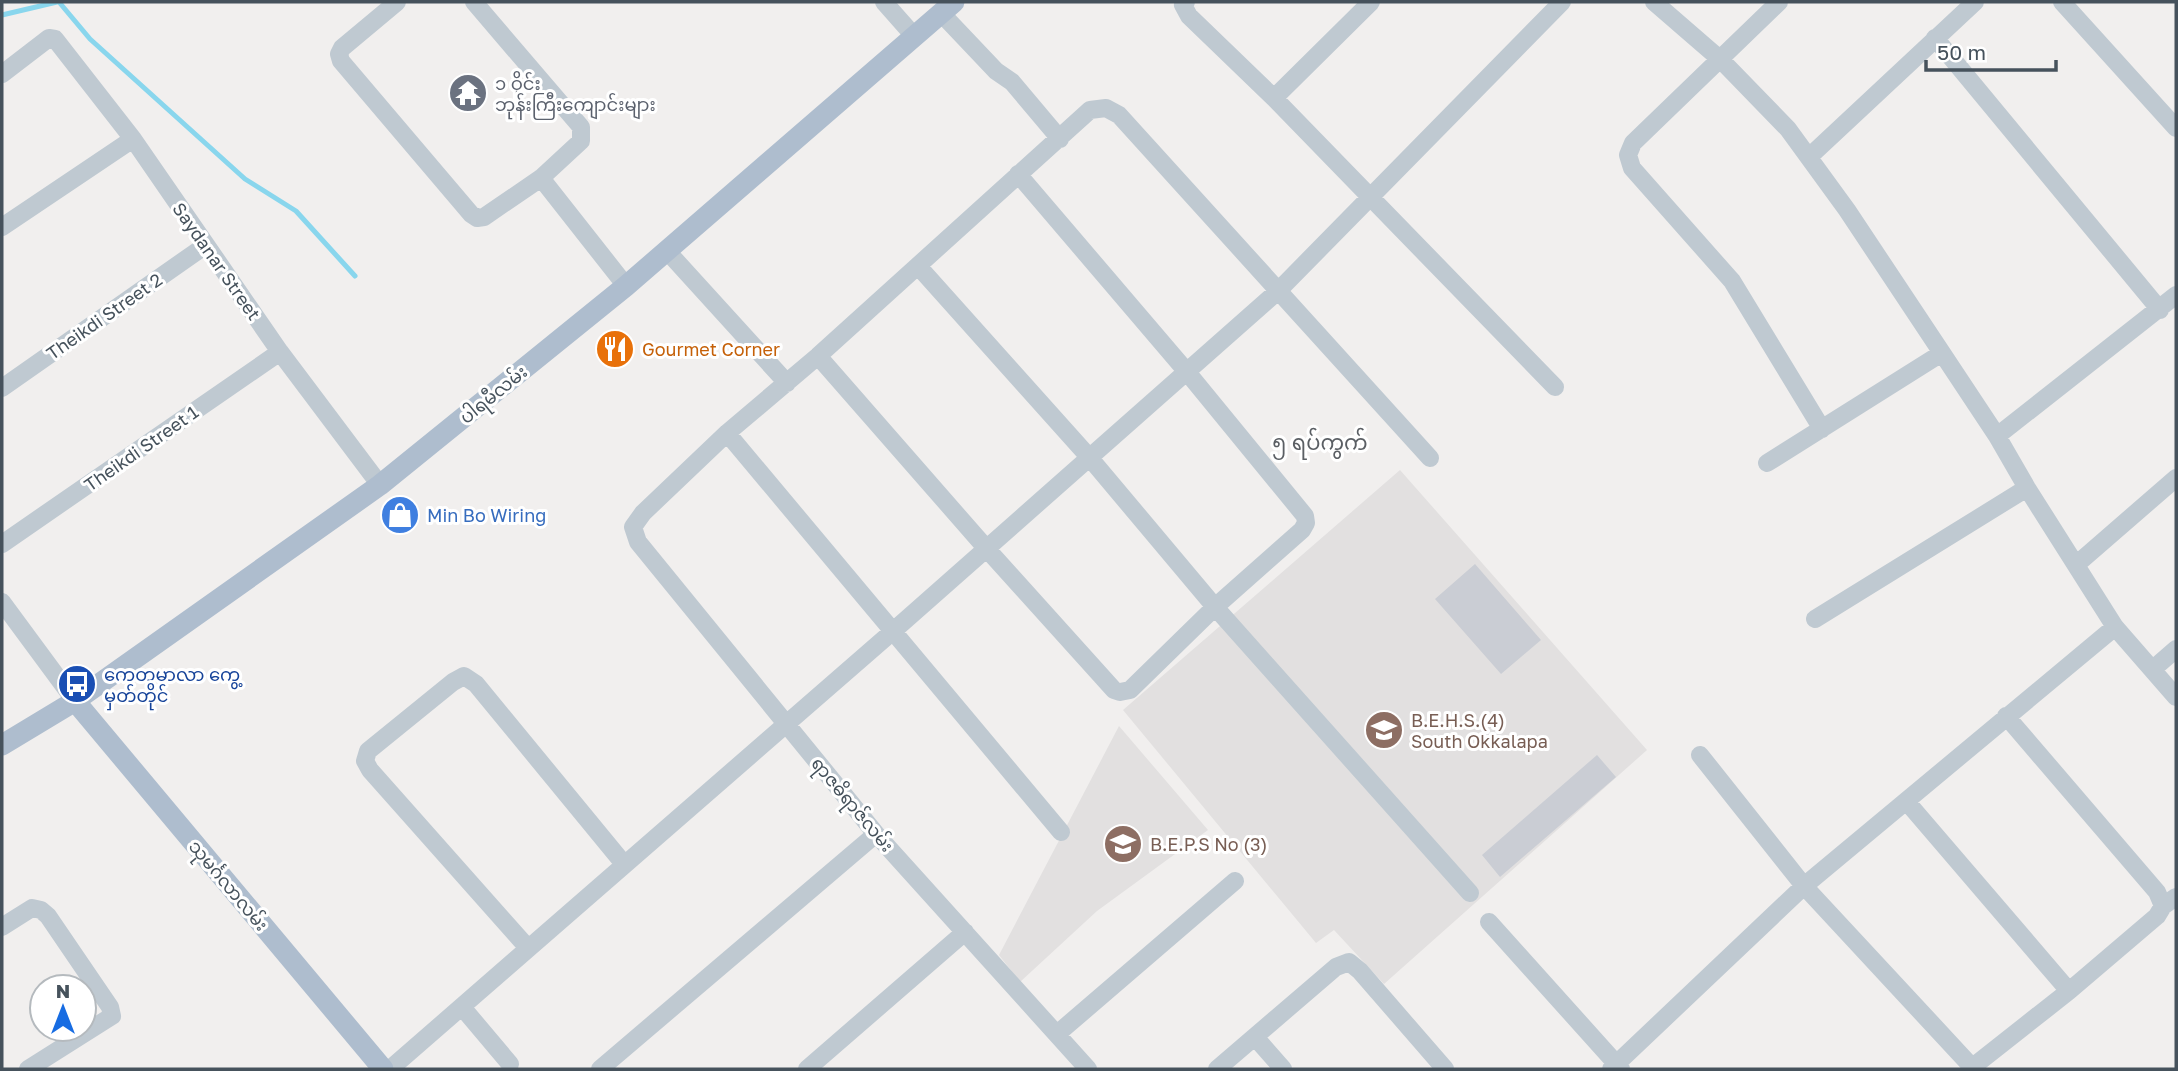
<svg xmlns="http://www.w3.org/2000/svg" width="2178" height="1071" font-family="'Golos Text','Noto Sans Myanmar',sans-serif">
<rect width="100%" height="100%" fill="#f1efee"/>
<!-- education -->
<path fill="#e2e0e0" d="M1400 470 1647 750 1384 984 1334 930 1316 943 1123 710Z
M1119 726 1208 830 1097 911 1020 982 999 955Z"/>
<g fill="none" stroke-linecap="round" stroke-linejoin="round">
<!-- stream -->
<path stroke="#89d6ed" stroke-width="5" d="M59 2 90 39 245 179 296 211 355 276
M2 15 57 2"/>
</g>
<!-- building -->
<path fill="#cacdd4" d="M1475 564 1541 640 1501 674 1435 599Z
M1597 755 1616 777 1500 877 1482 855Z"/>
<g fill="none" stroke-linecap="round" stroke-linejoin="round">
<!-- minor -->
<path stroke="#bfc9d1" stroke-width="18" d="M397 2 342 48 339 54 341 61 471 214 477 218 484 217 541 178 581 141V127L474 2
M884 2 914 36
M1186 2 1183 5 1189 16 1274 98 1555 387
M1654 2 1721 60 1788 129 1847 210 1942 353 1997 436 2027 488 2115 627 2176 697
M1779 2 1633 143 1628 155 1632 168 1732 281 1822 429
M2062 2 2176 128
M941 13 996 71 1012 82 1060 139
M1935 38 2160 310
M2 74 49 38 55 39 133 139 280 352 380 485
M1274 98 1371 2
M1809 157 1975 2
M541 178 626 286
M2 227 133 139
M667 251 787 383
M918 266 1089 457 1215 607 1470 893
M818 356 986 548 1114 690 1120 692 1130 690 1215 607 1302 530 1306 523 1305 516 1187 372 1018 174
M2 388 206 245
M727 433 1061 832
M1997 436 2176 295
M1767 463 1942 353
M2 544 280 352
M2077 564 2176 478
M2 602 75 701
M1815 619 2027 488
M2153 669 2176 649
M2006 716 2157 892 2163 906
M1700 755 1804 886 1972 1067
M1907 802 2069 991
M1489 922 1621 1069
M2 927 32 908 41 910 48 916 110 1007 112 1016 28 1069
M528 948 370 770 365 761 368 751 453 682 464 676 476 684 624 864
M462 1007 510 1064
M1057 1034 1235 881
M1255 1037 1283 1069
M390 1069 892 632 1278 291 1562 2
M600 1069 876 834
M807 1069 965 932
M1088 1069 876 834 638 542 633 527 643 513 727 433 818 356 1090 110 1106 108 1119 115 1430 458
M1217 1069 1336 967 1349 962 1360 971 1445 1069
M1611 1069 1804 886 2115 627
M1970 1069 2069 991 2157 916 2163 906 2176 897"/>
<!-- major -->
<path stroke="#aebdce" stroke-width="21" d="M75 701 383 1069
M2 745 75 701 380 485 626 286 954 2"/>
</g>
<!-- icons -->
<defs>
<symbol id="temple-disc" viewBox="-11 -11 22 22"><circle r="9.5" fill="#6b7280" stroke="#fff"/><path d="M0-6L5-2H3V0L6.5 2.5H4V6H1.5V3h-3V6H-4V2.5H-6.5L-3 0V-2H-5Z" fill="#fff"/></symbol>
<symbol id="restaurant-disc" viewBox="-11 -11 22 22"><circle r="9.5" fill="#e8710a" stroke="#fff"/><path d="M-5-6h1v4h1v-4h1v4h1v-4h1v5L-1.5 .5V6h-2V.5L-5-1ZM5-6V6H3V1.5H1.5Q1.5-4 5-6Z" fill="#fff"/></symbol>
<symbol id="shop-disc" viewBox="-11 -11 22 22"><circle r="9.5" fill="#3f7fe0" stroke="#fff"/><path d="M-5-2.5h2.3a2.7 3.5 0 0 1 5.4 0H5L5.5 6h-11ZM-1.5-2.5h3a1.5 2.3 0 0 0-3 0Z" fill="#fff"/></symbol>
<symbol id="bus-disc" viewBox="-11 -11 22 22"><circle r="9.5" fill="#1a4fb4" stroke="#fff"/><path d="M-5-6H5V4H4V6H2V4H-2V6H-4V4H-5ZM-3.5-4V0h7V-4ZM-3.5 1.2v1.5H-2V1.2ZM2 1.2v1.5H3.5V1.2Z" fill="#fff"/></symbol>
<symbol id="school-disc" viewBox="-11 -11 22 22"><circle r="9.5" fill="#8d6e63" stroke="#fff"/><path d="M0-5L7-2L0 1L-7-2ZM-4 1L0 2.5L4 1V4Q0 6-4 4Z" fill="#fff"/></symbol>
</defs>
<g fill-rule="evenodd">
<use href="#temple-disc" x="446" y="71" width="44" height="44"/>
<use href="#restaurant-disc" x="593" y="327" width="44" height="44"/>
<use href="#shop-disc" x="378" y="493" width="44" height="44"/>
<use href="#bus-disc" x="55" y="662" width="44" height="44"/>
<use href="#school-disc" x="1362" y="708" width="44" height="44"/>
<use href="#school-disc" x="1101" y="822" width="44" height="44"/>
</g>
<g text-anchor="middle" dominant-baseline="central" stroke-width="6" stroke-linejoin="round" paint-order="stroke">
<!-- worship labels -->
<g font-size="18" fill="#5b616d" stroke="#fff" text-anchor="start">
<text x="495" y="83">၁ ဝိုင်း<tspan x="495" dy="21">ဘုန်းကြီးကျောင်းများ</tspan></text>
</g>
<!-- street labels -->
<g font-size="18" fill="#46525c" stroke="#fff">
<text transform="translate(217 261) rotate(55)">Saydanar Street</text>
<text transform="translate(104 316) rotate(-35)">Theikdi Street 2</text>
<text transform="translate(493 394) rotate(-39)">ပါရမီလမ်း</text>
<text transform="translate(141 448) rotate(-35)">Theikdi Street 1</text>
<text transform="translate(853 804) rotate(50)">ရာဇဓိရာဇ်လမ်း</text>
<text transform="translate(229 885) rotate(50)">သုမင်္ဂလာလမ်း</text>
</g>
<!-- food labels -->
<g font-size="18" fill="#c56008" stroke="#fff" text-anchor="start">
<text x="642" y="349">Gourmet Corner</text>
</g>
<!-- shop labels -->
<g font-size="18" fill="#366cbe" stroke="#fff" text-anchor="start">
<text x="427" y="515">Min Bo Wiring</text>
</g>
<!-- transit labels -->
<g font-size="18" fill="#164399" stroke="#fff" text-anchor="start">
<text x="104" y="674">ကေတုမာလာ ကွေ့<tspan x="104" dy="21">မှတ်တိုင်</tspan></text>
</g>
<!-- education labels -->
<g font-size="18" fill="#785e54" stroke="#fff" text-anchor="start">
<text x="1411" y="720">B.E.H.S.(4)<tspan x="1411" dy="21">South Okkalapa</tspan></text>
<text x="1150" y="844">B.E.P.S No (3)</text>
</g>
<!-- quarter labels -->
<g font-size="21" fill="#5b5f64" stroke="#fff">
<text x="1320" y="442">၅ ရပ်ကွက်</text>
</g>
</g>
<!-- border -->
<rect width="2178" height="1071" fill="none" stroke="#46525c" stroke-width="7"/>
<!-- north arrow -->
<g transform="translate(63 1008)"><circle r="33" fill="#ffffff" stroke="#b5babe" stroke-width="2"/>
<path d="M0-5L12 26L0 18L-12 26Z" fill="#176ce2"/>
<text y="-10" font-size="19" font-weight="bold" text-anchor="middle" fill="#46525c">N</text>
</g>
<!-- scale -->
<path d="M1926 60v10h130v-10" fill="none" stroke="#46525c" stroke-width="3.5"/>
<text x="1937" y="60" font-size="21" fill="#46525c" stroke="#ffffff" stroke-width="5" paint-order="stroke">50 m</text>
</svg>
